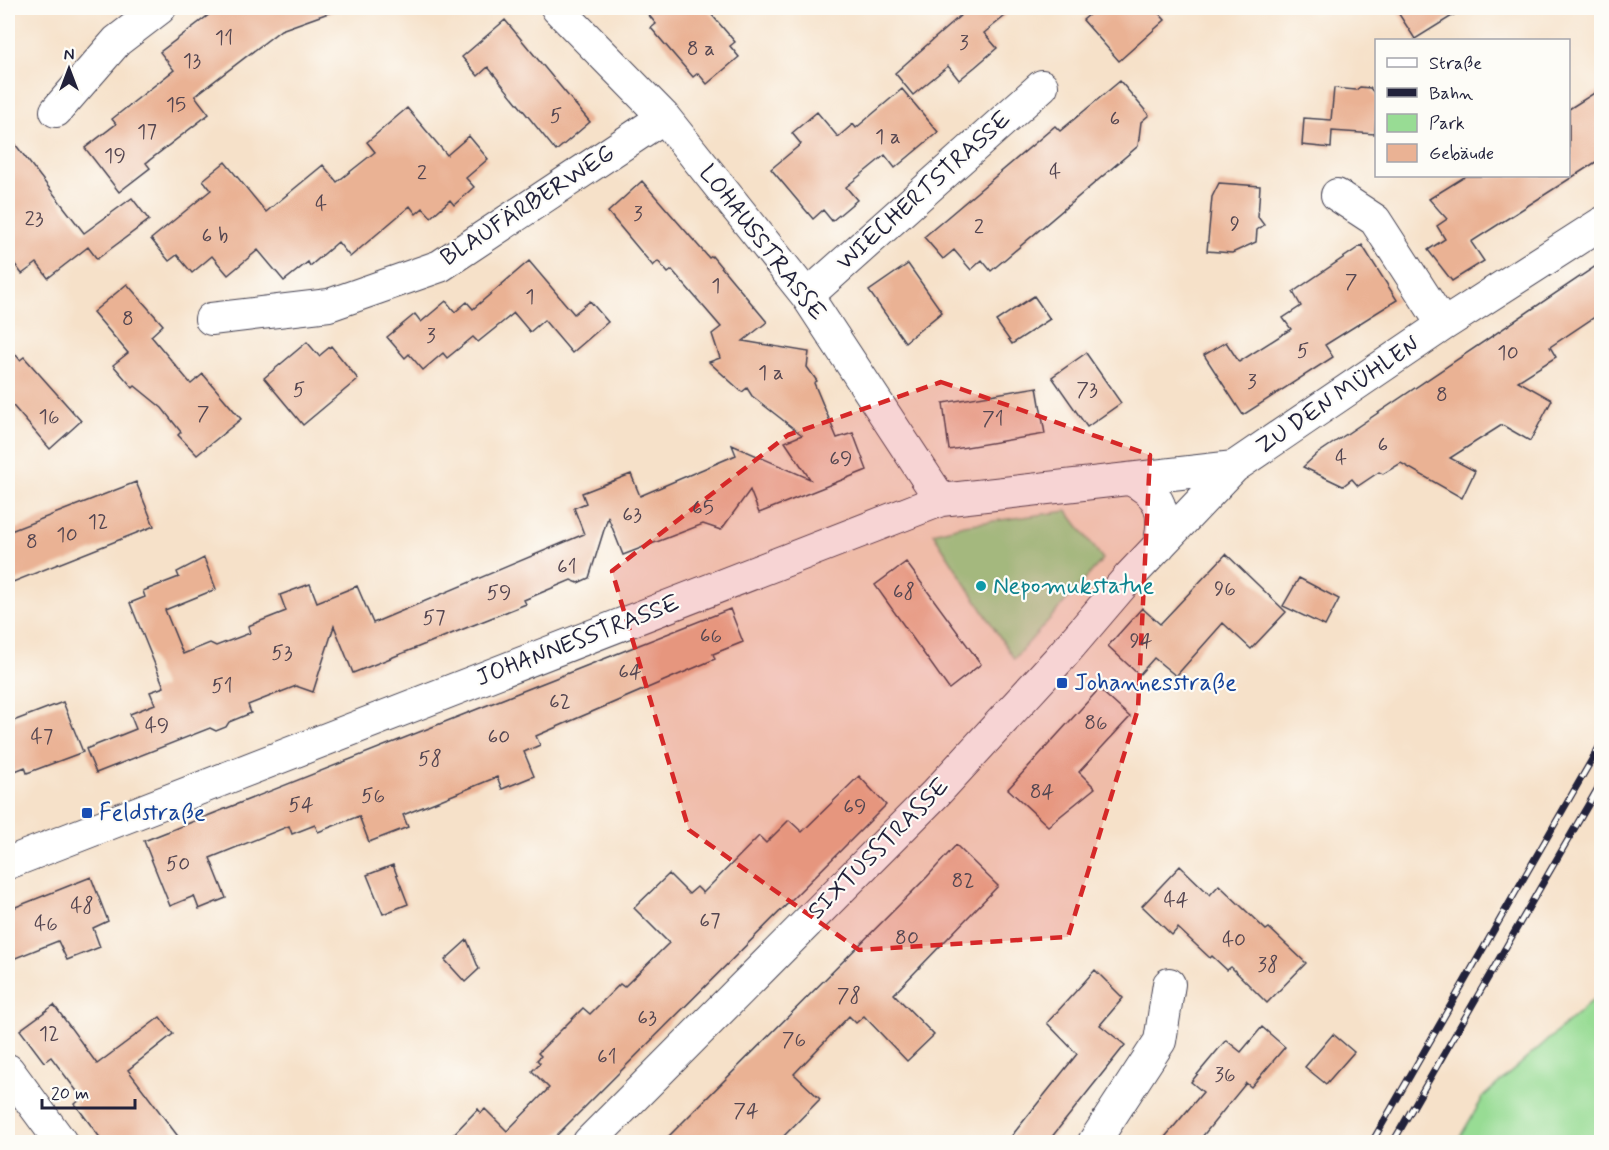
<svg xmlns="http://www.w3.org/2000/svg" width="1609" height="1150" font-family="Mynerve,sans-serif">
<rect width="100%" height="100%" fill="#fdfcf7"/>
<filter id="ink" filterUnits="userSpaceOnUse"><feTurbulence type="fractalNoise" baseFrequency=".0167" numOctaves="2"/><feDisplacementMap in="SourceGraphic" scale="12" xChannelSelector="R" yChannelSelector="G"/><feConvolveMatrix kernelMatrix="1 2 1 2 8 2 1 2 1" color-interpolation-filters="sRGB"/></filter>
<filter id="wash" filterUnits="userSpaceOnUse"><feTurbulence type="fractalNoise" baseFrequency=".008" numOctaves="4" result="noise"/><feDisplacementMap in="SourceGraphic" scale="24" xChannelSelector="R" yChannelSelector="G"/><feGaussianBlur stdDeviation="1.35" result="paint"/><feColorMatrix in="noise" values="0 0 0 0 0 0 0 0 0 0 0 0 0 0 0 0 0 1.4 0 .05"/><feComposite in="paint" operator="in"/></filter>
<g filter="url(#wash)">
<rect width="100%" height="100%" fill="#f6e1c9"/>
<!-- park -->
<path fill="#98dc94" stroke="#5d7f68" stroke-width="1.5" d="M1067 511 1103 559 1014 659 933 533 964 525Z
M1601 993V1142H1457L1484 1096Z"/>
<g id="blocks">
<!-- building -->
<path fill="#eab294" d="M218 8H333L334 11 281 30 195 96 209 114 146 163 150 168 119 192 85 148 116 124 112 119 174 70 160 52Z
M643 8H706L735 42 730 46 739 57 707 84 698 73 693 77 651 28 656 24Z
M969 8H1015L984 33 997 48 975 67 959 80 948 66 913 95 895 73Z
M1097 8H1154L1165 20 1119 61 1083 20Z
M1395 8H1465L1415 39Z
M505 20 590 122 556 151 488 67 478 76 462 57Z
M1120 81 1149 115 1141 122 1138 146 991 271 982 260 971 270 954 250 943 259 924 237 1055 126 1060 131Z
M1360 87 1370 88 1377 96 1375 134 1332 131 1331 148 1302 145 1304 118 1331 120 1334 88 1356 90Z
M1602 88V158L1471 242 1484 261 1452 281 1428 250 1445 239 1437 226 1447 219 1429 199 1466 176H1569V109Z
M902 89 938 132 895 168 885 155 846 187 857 200 832 221 823 210 813 219 771 169 801 144 792 133 817 112 838 137 853 124 856 128Z
M407 108 447 155 469 136 488 159 466 178 474 187 454 205 450 200 431 217 423 208 416 214 410 206 350 257 338 242 310 266 308 262 284 281 258 250 228 275 212 256 192 273 177 255 169 261 151 239 211 190 203 180 225 162 266 212 323 165 337 182 375 152 367 142Z
M8 135 84 233 132 198 149 220 97 259 88 247 48 278 37 263 22 274 8 255Z
M642 181 709 258 712 256 767 322 743 341 809 352 807 367 817 381 814 383 837 438 853 433 867 470 759 513 750 490 721 530 703 524 623 555 608 517 589 578 578 583 571 580 524 600 526 604 353 673 334 626 313 692 296 686 248 705 251 713 229 722 226 727 216 731 210 728 96 773 86 749 136 729 130 714 155 704 150 692 164 687 130 603 145 597 143 591 179 577 177 572 204 558 216 589 165 610 183 654 210 643 216 646 250 633 248 626 286 611 280 595 310 584 317 602 357 586 373 623 378 621 584 534 574 508 586 503 582 493 631 474 640 496 736 455 732 445 810 479 785 442 802 435 752 396 747 388 742 392 709 362 720 358 712 334 721 327 672 270 668 273 658 261 653 266 608 212Z
M1219 183 1260 186 1258 217 1264 225 1257 230 1256 242 1232 253 1207 251 1212 197Z
M1362 245 1397 300 1325 345 1333 357 1243 415 1204 355 1226 342 1239 362 1291 329 1283 318 1301 306 1293 292Z
M529 261 574 314 590 301 608 322 572 353 544 320 530 332 514 313 478 342 473 337 447 358 443 353 423 370 409 354 405 358 387 337 415 314 421 322 446 301 455 312 467 302 473 309Z
M1602 262V312L1550 347 1556 357 1518 381 1552 400 1530 441 1502 425 1450 458 1475 471 1462 498 1401 463 1383 474 1379 472 1358 486 1352 479 1343 486 1303 467 1317 454Z
M908 264 942 312 905 342 869 291Z
M127 284 163 325 151 336 191 384 203 374 241 419 197 455 178 435 181 432 162 408 135 386 133 388 113 365 128 353 93 312Z
M1034 296 1050 319 1012 344 996 321Z
M307 342 319 356 331 346 358 379 303 425 264 378Z
M8 345 20 360 24 357 81 421 50 449 8 400Z
M1086 353 1121 403 1087 427 1052 377Z
M1037 387 1045 434 949 450 943 403Z
M136 482 154 526 8 584V532Z
M1226 554 1286 612 1251 649 1223 623 1176 676 1154 658 1139 675 1108 646 1142 608 1160 624Z
M906 562 981 664 949 689 875 585Z
M1299 578 1339 599 1325 626 1283 606Z
M730 609 743 642 713 654 715 659 536 736 540 745 524 752 534 776 502 789 497 777 433 803 403 815 408 827 369 842 359 816 318 832 315 825 292 834 289 826 210 858 226 898 199 909 194 896 170 906 144 841Z
M1099 689 1130 717 1079 772 1095 788 1048 826 1008 789Z
M63 702 83 752 27 773 25 767 8 774V723Z
M859 776 886 805 549 1143H445L478 1109 481 1113 485 1109 507 1131 549 1088 532 1071 540 1063 537 1060 541 1056 538 1053 583 1008 590 1014 620 984 624 987 669 943 634 908 669 874 689 894 697 887 703 893 759 836 766 843 789 820 802 832Z
M956 845 998 886 894 994 934 1035 907 1061 864 1016 856 1023 849 1016 794 1074 820 1099 777 1143H662L927 877Z
M393 865 408 904 383 914 367 875Z
M1180 866 1210 895 1219 885 1266 930 1269 928 1306 963 1267 1003 1231 967 1227 970 1212 956 1210 958 1178 928 1172 935 1142 906Z
M91 877 108 921 93 928 100 947 67 960 58 941 8 961V910Z
M467 940 479 969 465 982 445 960Z
M1095 970 1123 998 1100 1025 1125 1045 1047 1143H1006L1077 1054 1047 1023Z
M54 1005 97 1064 160 1017 173 1034 128 1070 183 1143H104L75 1104 82 1098 51 1057 44 1062 20 1030Z
M1262 1027 1285 1047 1251 1087 1246 1083 1197 1143H1160L1203 1092 1191 1082 1226 1040 1241 1052Z
M1333 1034 1354 1052 1326 1084 1305 1067Z"/>
</g>
</g>
<g filter="url(#ink)">
<use href="#blocks" fill-opacity="0" stroke="#423f50" stroke-width="1.5"/>
<g fill="none" stroke-linecap="round" stroke-linejoin="round">
<defs>
<path id="street" d="M557 8 664 117 807 296 941 500
M56 111 117 41 160 8
M1337 195 1375 220 1443 325
M807 296 1042 86
M211 319 329 305 440 266 664 117
M1130 479C1161 494 1167 512 1159 546
M8 863 941 500 1234 467
M8 1070 61 1142
M589 1142 936 793 1059 659 1129 577 1234 467 1443 325 1602 223
M1094 1142 1160 1041 1169 984"/>
</defs>
<!-- street casing -->
<use href="#street" stroke="#423f50" stroke-width="34"/>
<!-- street -->
<use href="#street" stroke="#fff" stroke-width="32"/>
<defs>
<path id="rail" d="M1372 1142 1602 742
M1393 1142 1602 781"/>
</defs>
<!-- rail casing -->
<use href="#rail" stroke="#22223b" stroke-width="7"/>
<!-- rail -->
<use href="#rail" stroke="#fdfcf7" stroke-width="4.5" stroke-dasharray="14" stroke-linecap="butt"/>
</g>
</g>
<!-- marked area -->
<path fill="#d62828" fill-opacity="0.2" stroke="#d62828" stroke-width="4.5" stroke-dasharray="12 8" stroke-linejoin="round" d="M941 382 1150 455 1138 709 1068 937 859 950 689 830 612 571 788 435Z"/>
<!-- markers -->
<circle fill="#0f9aa8" stroke="#fdfcf7" stroke-width="2" cx="981" cy="586" r="6"/>
<g fill="#1a4fb4" stroke="#fdfcf7" stroke-width="2">
<rect x="1056" y="677" width="12" height="12" rx="3"/>
<rect x="81" y="807" width="12" height="12" rx="3"/>
</g>
<g text-anchor="middle" dominant-baseline="central" stroke-width="4.5" stroke-linejoin="round" paint-order="stroke">
<!-- number labels -->
<g font-size="21" fill="#544651">
<text x="224" y="38">11</text>
<text x="964" y="43">3</text>
<text x="701" y="49">8 a</text>
<text x="192" y="61">13</text>
<text x="176" y="105">15</text>
<text x="556" y="116">5</text>
<text x="1115" y="119">6</text>
<text x="147" y="132">17</text>
<text x="888" y="137">1 a</text>
<text x="115" y="156">19</text>
<text x="1055" y="172">4</text>
<text x="422" y="173">2</text>
<text x="321" y="204">4</text>
<text x="638" y="214">3</text>
<text x="34" y="219">23</text>
<text x="1235" y="224">9</text>
<text x="979" y="227">2</text>
<text x="215" y="236">6 b</text>
<text x="1351" y="282">7</text>
<text x="716" y="286">1</text>
<text x="530" y="297">1</text>
<text x="128" y="319">8</text>
<text x="431" y="336">3</text>
<text x="1303" y="351">5</text>
<text x="1508" y="353">10</text>
<text x="771" y="373">1 a</text>
<text x="1252" y="382">3</text>
<text x="299" y="390">5</text>
<text x="1087" y="390">73</text>
<text x="1442" y="395">8</text>
<text x="203" y="414">7</text>
<text x="49" y="417">16</text>
<text x="993" y="419">71</text>
<text x="1383" y="445">6</text>
<text x="1341" y="458">4</text>
<text x="841" y="459">69</text>
<text x="703" y="508">65</text>
<text x="632" y="515">63</text>
<text x="98" y="522">12</text>
<text x="67" y="535">10</text>
<text x="32" y="542">8</text>
<text x="567" y="567">61</text>
<text x="1225" y="589">96</text>
<text x="904" y="592">68</text>
<text x="499" y="593">59</text>
<text x="434" y="618">57</text>
<text x="711" y="636">66</text>
<text x="1141" y="641">94</text>
<text x="282" y="653">53</text>
<text x="630" y="672">64</text>
<text x="222" y="686">51</text>
<text x="560" y="702">62</text>
<text x="1096" y="723">86</text>
<text x="157" y="726">49</text>
<text x="42" y="737">47</text>
<text x="499" y="737">60</text>
<text x="430" y="759">58</text>
<text x="1042" y="792">84</text>
<text x="373" y="796">56</text>
<text x="301" y="805">54</text>
<text x="855" y="807">69</text>
<text x="178" y="864">50</text>
<text x="963" y="881">82</text>
<text x="1176" y="900">44</text>
<text x="82" y="906">48</text>
<text x="710" y="921">67</text>
<text x="46" y="924">46</text>
<text x="907" y="938">80</text>
<text x="1234" y="940">40</text>
<text x="1268" y="965">38</text>
<text x="849" y="996">78</text>
<text x="647" y="1018">63</text>
<text x="49" y="1034">12</text>
<text x="794" y="1040">76</text>
<text x="607" y="1057">61</text>
<text x="1225" y="1075">36</text>
<text x="746" y="1111">74</text>
</g>
<!-- street labels -->
<g font-size="24" fill="#22223b" stroke="#fdfcf7">
<text transform="translate(924 191) rotate(-42)">WIECHERTSTRASSE</text>
<text transform="translate(528 206) rotate(-33)">BLAUFÄRBERWEG</text>
<text transform="translate(762 243) rotate(52)">LOHAUSSTRASSE</text>
<text transform="translate(1338 396) rotate(-34)">ZU DEN MÜHLEN</text>
<text transform="translate(578 641) rotate(-21)">JOHANNESSTRASSE</text>
<text transform="translate(879 849) rotate(-45)">SIXTUSSTRASSE</text>
</g>
<!-- culture labels -->
<g font-size="24" fill="#0d838f" stroke="#fdfcf7" text-anchor="start">
<text x="993" y="586">Nepomukstatue</text>
</g>
<!-- transit labels -->
<g font-size="24" fill="#164399" stroke="#fdfcf7" text-anchor="start">
<text x="1074" y="683">Johannesstraße</text>
<text x="99" y="813">Feldstraße</text>
</g>
</g>
<!-- margin -->
<rect width="1609" height="1150" fill="none" stroke="#fdfcf7" stroke-width="30"/>
<!-- legend -->
<rect x="1375" y="39" width="195" height="138" fill="#fdfcf7" stroke="#a5a5ac" stroke-width="1.5"/>
<rect x="1387" y="58" width="30" height="9" fill="#ffffff" stroke="#a5a5ac" stroke-width="1.5"/>
<text x="1429" y="69" font-size="18" fill="#22223b">Straße</text>
<rect x="1387" y="88" width="30" height="9" fill="#22223b" stroke="#a5a5ac" stroke-width="1.5"/>
<text x="1429" y="99" font-size="18" fill="#22223b">Bahn</text>
<rect x="1387" y="114" width="30" height="18" fill="#98dc94" stroke="#a5a5ac" stroke-width="1.5"/>
<text x="1429" y="129" font-size="18" fill="#22223b">Park</text>
<rect x="1387" y="144" width="30" height="18" fill="#eab294" stroke="#a5a5ac" stroke-width="1.5"/>
<text x="1429" y="159" font-size="18" fill="#22223b">Gebäude</text>
<!-- north arrow -->
<g transform="translate(69 69)" stroke="#fdfcf7" stroke-width="4.5" paint-order="stroke">
<path d="M0-4.5L10 22L0 15L-10 22Z" fill="#22223b"/>
<text y="-9" font-size="16" font-weight="bold" text-anchor="middle" fill="#22223b">N</text>
</g>
<!-- scale -->
<path d="M42 1099v9h93v-9" fill="none" stroke="#22223b" stroke-width="3"/>
<text x="51" y="1099" font-size="18" fill="#22223b" stroke="#fdfcf7" stroke-width="4.5" paint-order="stroke">20 m</text>
</svg>
